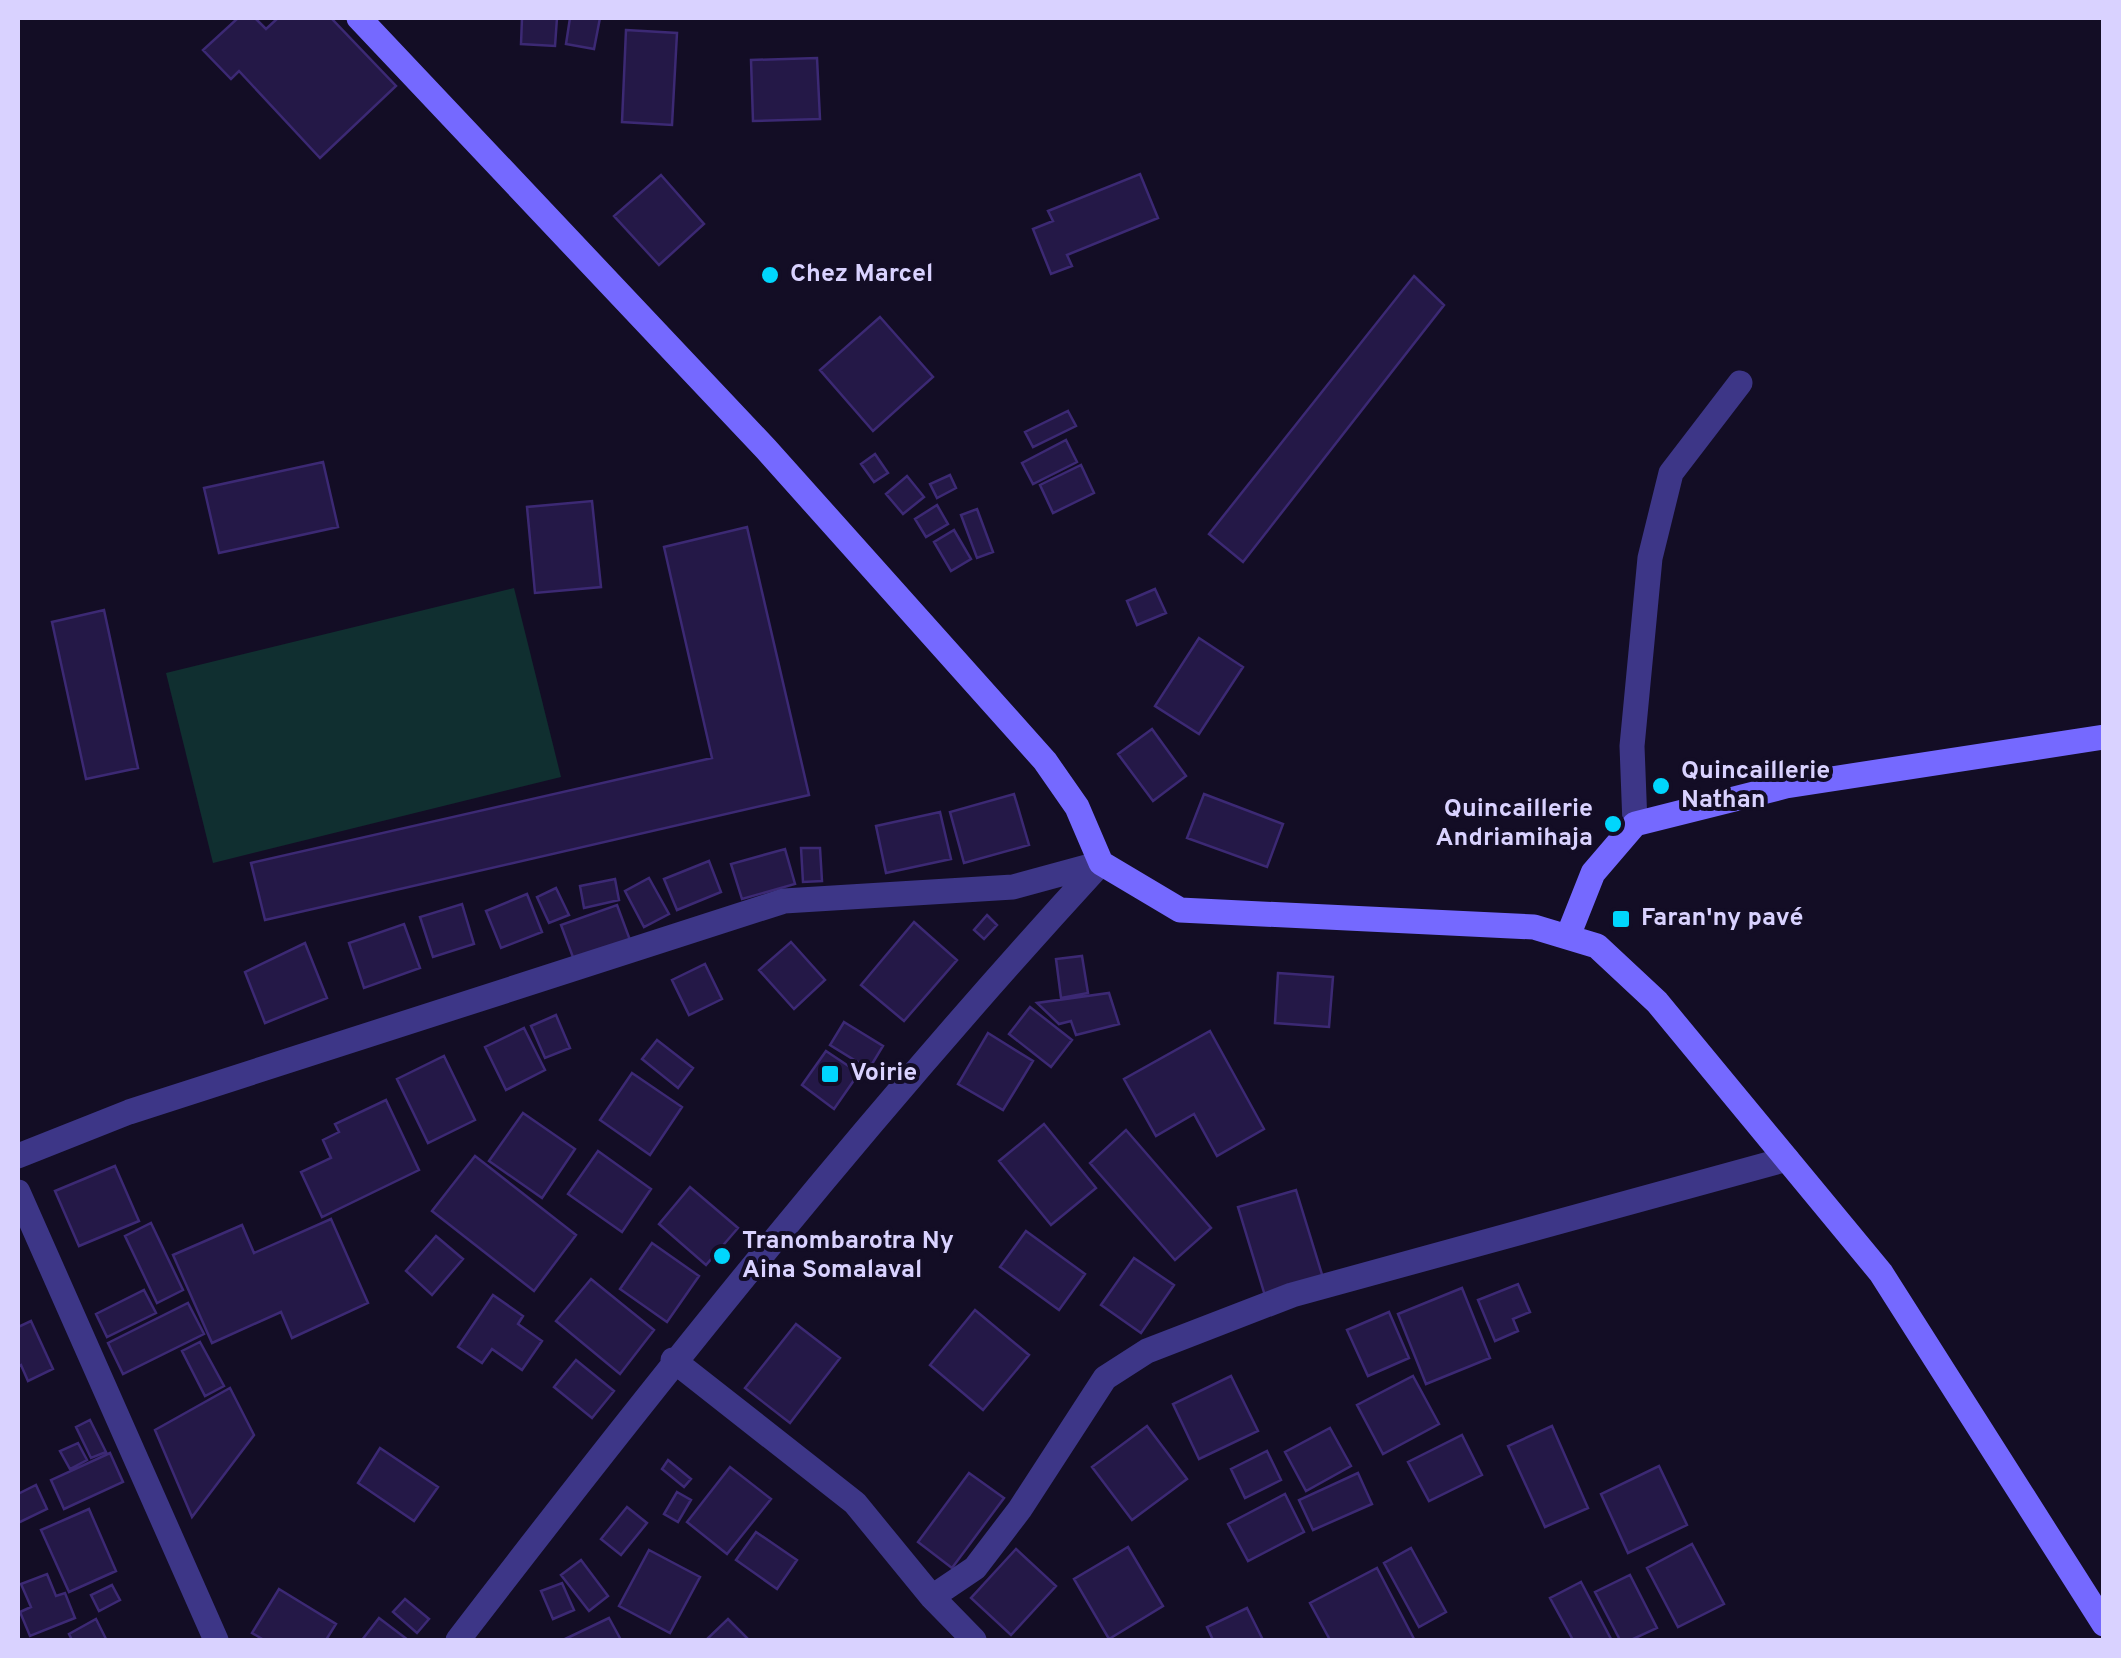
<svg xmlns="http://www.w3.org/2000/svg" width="2121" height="1658" font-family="Overpass,sans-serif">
<rect width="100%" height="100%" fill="#130d25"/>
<!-- grass -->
<path fill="#102f30" d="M514 588 561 777 213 863 166 673Z"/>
<!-- building -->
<path fill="#241847" stroke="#3c2974" stroke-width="2.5" d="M238 18H255L266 29 278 18H331L396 86 320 158 239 71 231 79 203 50Z
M522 18H557L555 46 521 44Z
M570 18H600L594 49 566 44Z
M626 30 677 33 672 125 622 122Z
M817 58 820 119 753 121 751 60Z
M1140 174 1158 218 1067 255 1072 266 1051 274 1033 229 1053 221 1048 211Z
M661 175 704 224 659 265 614 216Z
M1414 276 1444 305 1243 562 1209 534Z
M880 317 933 377 873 431 820 370Z
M1068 411 1076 426 1033 447 1025 432Z
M1066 440 1077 462 1033 484 1022 463Z
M875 454 888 473 874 482 861 464Z
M323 462 338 527 219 553 204 488Z
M1081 465 1094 493 1053 513 1040 485Z
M950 475 956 488 937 498 930 484Z
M907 476 924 497 903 514 886 494Z
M592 501 601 587 535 593 527 507Z
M937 505 948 524 926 537 915 519Z
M977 509 993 552 977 558 961 515Z
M747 527 809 795 265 920 251 863 712 758 664 547Z
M954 530 971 559 951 571 934 542Z
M1155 589 1166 613 1137 625 1127 601Z
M104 610 138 768 86 779 52 622Z
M1199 638 1243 667 1199 734 1155 706Z
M1152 729 1186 776 1153 801 1118 754Z
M1014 794 1029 845 964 863 950 812Z
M1204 794 1283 824 1267 867 1187 838Z
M940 812 951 859 886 873 876 826Z
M801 848H820L822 881 803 882Z
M785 849 795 884 742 899 731 864Z
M709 861 721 892 677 910 664 879Z
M649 878 669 914 644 927 625 891Z
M615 879 619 900 584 908 580 886Z
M556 888 569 915 549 923 537 897Z
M527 894 542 932 501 948 486 911Z
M462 904 474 944 433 957 420 917Z
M617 905 630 940 574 960 561 925Z
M987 915 997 925 984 939 974 930Z
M914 922 957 960 904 1021 861 985Z
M404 924 420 968 364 988 349 943Z
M791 942 825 980 794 1009 759 970Z
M305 943 327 998 265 1023 245 972Z
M1082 956 1088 993 1061 998 1056 959Z
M705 964 722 999 689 1015 672 980Z
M1278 973 1333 977 1329 1027 1275 1023Z
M1109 993 1119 1024 1076 1035 1071 1021 1059 1024 1037 1003Z
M1030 1007 1072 1040 1051 1067 1009 1034Z
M556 1015 570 1048 545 1058 531 1026Z
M844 1022 883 1046 869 1069 830 1045Z
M524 1028 545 1070 506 1090 485 1047Z
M1210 1031 1264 1129 1217 1156 1194 1114 1156 1136 1124 1079Z
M988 1033 1033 1061 1003 1110 958 1084Z
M657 1040 693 1068 678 1088 642 1059Z
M826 1051 859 1073 834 1109 802 1085Z
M444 1056 475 1120 428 1143 397 1079Z
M632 1073 682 1107 650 1155 600 1120Z
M386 1100 419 1170 322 1217 301 1172 331 1158 323 1140 339 1132 335 1124Z
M523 1113 575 1149 542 1198 489 1161Z
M1044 1124 1096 1188 1051 1225 999 1161Z
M1126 1130 1211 1228 1175 1260 1090 1163Z
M598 1151 651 1189 622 1232 568 1194Z
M475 1156 576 1235 534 1291 432 1211Z
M115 1166 139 1221 79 1246 55 1191Z
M690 1187 738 1228 706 1265 659 1224Z
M1296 1190 1324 1281 1266 1299 1238 1207Z
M331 1219 368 1303 292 1338 281 1312 212 1343 173 1255 242 1225 254 1253Z
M151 1223 183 1290 157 1303 125 1236Z
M1026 1231 1085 1274 1059 1310 1000 1267Z
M436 1236 463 1259 432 1295 406 1271Z
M652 1243 699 1276 667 1322 620 1289Z
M1134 1258 1174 1285 1141 1333 1101 1305Z
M591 1279 654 1330 620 1374 556 1321Z
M1518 1284 1530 1312 1513 1319 1518 1331 1495 1341 1478 1300Z
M1462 1288 1490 1358 1426 1384 1398 1314Z
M144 1290 156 1313 107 1337 96 1314Z
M493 1295 523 1316 518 1324 542 1341 522 1370 492 1349 482 1363 458 1347Z
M188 1303 204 1334 123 1374 108 1343Z
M975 1310 1029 1355 983 1410 930 1365Z
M1389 1312 1409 1358 1368 1376 1347 1330Z
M31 1321 53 1369 28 1381 21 1365 18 1367V1327Z
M796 1324 840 1358 790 1423 745 1388Z
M200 1342 224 1386 205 1396 182 1351Z
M576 1360 614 1391 592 1418 554 1387Z
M1231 1376 1258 1431 1199 1459 1173 1404Z
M1413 1376 1439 1424 1383 1454 1357 1405Z
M230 1388 254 1435 192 1517 155 1430Z
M90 1420 106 1452 91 1458 76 1427Z
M1147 1426 1187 1479 1132 1520 1092 1467Z
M1552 1426 1588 1508 1545 1527 1508 1446Z
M1330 1428 1351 1466 1306 1491 1285 1452Z
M1462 1435 1482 1475 1429 1501 1408 1462Z
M78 1443 87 1460 70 1469 60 1451Z
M380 1448 438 1487 414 1521 358 1483Z
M1267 1451 1281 1480 1245 1498 1231 1469Z
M110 1453 123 1482 64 1509 51 1480Z
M668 1460 691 1479 684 1487 662 1469Z
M1659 1466 1687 1525 1628 1553 1601 1494Z
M730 1467 771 1499 727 1554 687 1522Z
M969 1473 1004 1498 952 1568 918 1542Z
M1358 1473 1372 1504 1313 1530 1299 1500Z
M36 1485 47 1509 18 1523V1494Z
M677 1492 691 1500 678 1522 664 1514Z
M1285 1494 1304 1532 1248 1561 1228 1524Z
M627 1507 647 1523 621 1555 601 1539Z
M89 1509 116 1571 69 1592 41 1530Z
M756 1532 797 1560 777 1589 736 1560Z
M1692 1544 1724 1604 1678 1627 1647 1568Z
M1128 1547 1163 1606 1109 1639 1074 1579Z
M1411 1548 1446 1612 1419 1627 1384 1563Z
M1016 1549 1056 1586 1011 1635 971 1598Z
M649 1550 700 1577 670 1633 619 1606Z
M581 1560 608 1596 589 1611 561 1575Z
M1377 1568 1414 1639 1330 1640 1310 1603Z
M47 1574 56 1596 65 1593 75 1618 30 1636 20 1612 31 1607 21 1584Z
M1630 1575 1657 1628 1631 1640H1620L1595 1592Z
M1581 1582 1611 1639 1609 1640H1573L1550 1598Z
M562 1583 574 1610 553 1619 541 1591Z
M112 1585 120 1600 99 1611 91 1595Z
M279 1589 336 1624 326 1640H264L252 1633Z
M405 1599 429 1619 417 1633 393 1612Z
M1247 1608 1263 1640H1213L1207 1627Z
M379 1618 408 1640H362Z
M609 1618 621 1640H563Z
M96 1619 106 1639 72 1640 69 1634Z
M728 1619 749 1640H706Z"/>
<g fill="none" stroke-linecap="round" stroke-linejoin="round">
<!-- street -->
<path stroke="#3d3687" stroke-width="25" d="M1635 824 1632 746 1650 558 1671 473 1740 383
M18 1156 129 1112 784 901 1013 887 1101 863
M18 1192 216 1640
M673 1360 855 1503 932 1597 974 1640
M932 1597 975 1568 1020 1509 1105 1378 1147 1351 1292 1295 1787 1159
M458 1640C663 1373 873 1111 1101 863"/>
<!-- secondary -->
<path stroke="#7569ff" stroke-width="25" d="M359 18 766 449 1045 761 1077 807 1101 863 1180 910 1534 927 1597 946 1657 1002 1881 1273 2104 1624
M1568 936 1593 873 1635 824 1786 786 2104 737"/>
</g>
<!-- markers -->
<g fill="#00d6fd" stroke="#130d25" stroke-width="4">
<circle cx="770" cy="275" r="10"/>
<circle cx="1661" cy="786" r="10"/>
<circle cx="1613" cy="824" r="10"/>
<rect x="1611" y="909" width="20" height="20" rx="5"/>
<rect x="820" y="1064" width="20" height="20" rx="5"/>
<circle cx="722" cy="1256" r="10"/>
</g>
<g text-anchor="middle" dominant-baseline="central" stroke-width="8" stroke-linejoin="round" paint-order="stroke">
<!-- poi labels -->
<g font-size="25" font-weight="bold" fill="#d9d2ff" stroke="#130d25" text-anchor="start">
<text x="790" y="275">Chez Marcel</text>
<text x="1681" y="772">Quincaillerie<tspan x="1681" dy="29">Nathan</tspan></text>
<text x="1593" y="810" text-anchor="end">Quincaillerie<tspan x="1593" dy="29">Andriamihaja</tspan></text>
<text x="1641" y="919">Faran'ny pavé</text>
<text x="850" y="1074">Voirie</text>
<text x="742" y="1242">Tranombarotra Ny<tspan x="742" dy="29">Aina Somalaval</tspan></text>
</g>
</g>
<!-- border -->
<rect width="2121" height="1658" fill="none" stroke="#d9d2ff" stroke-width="40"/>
</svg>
